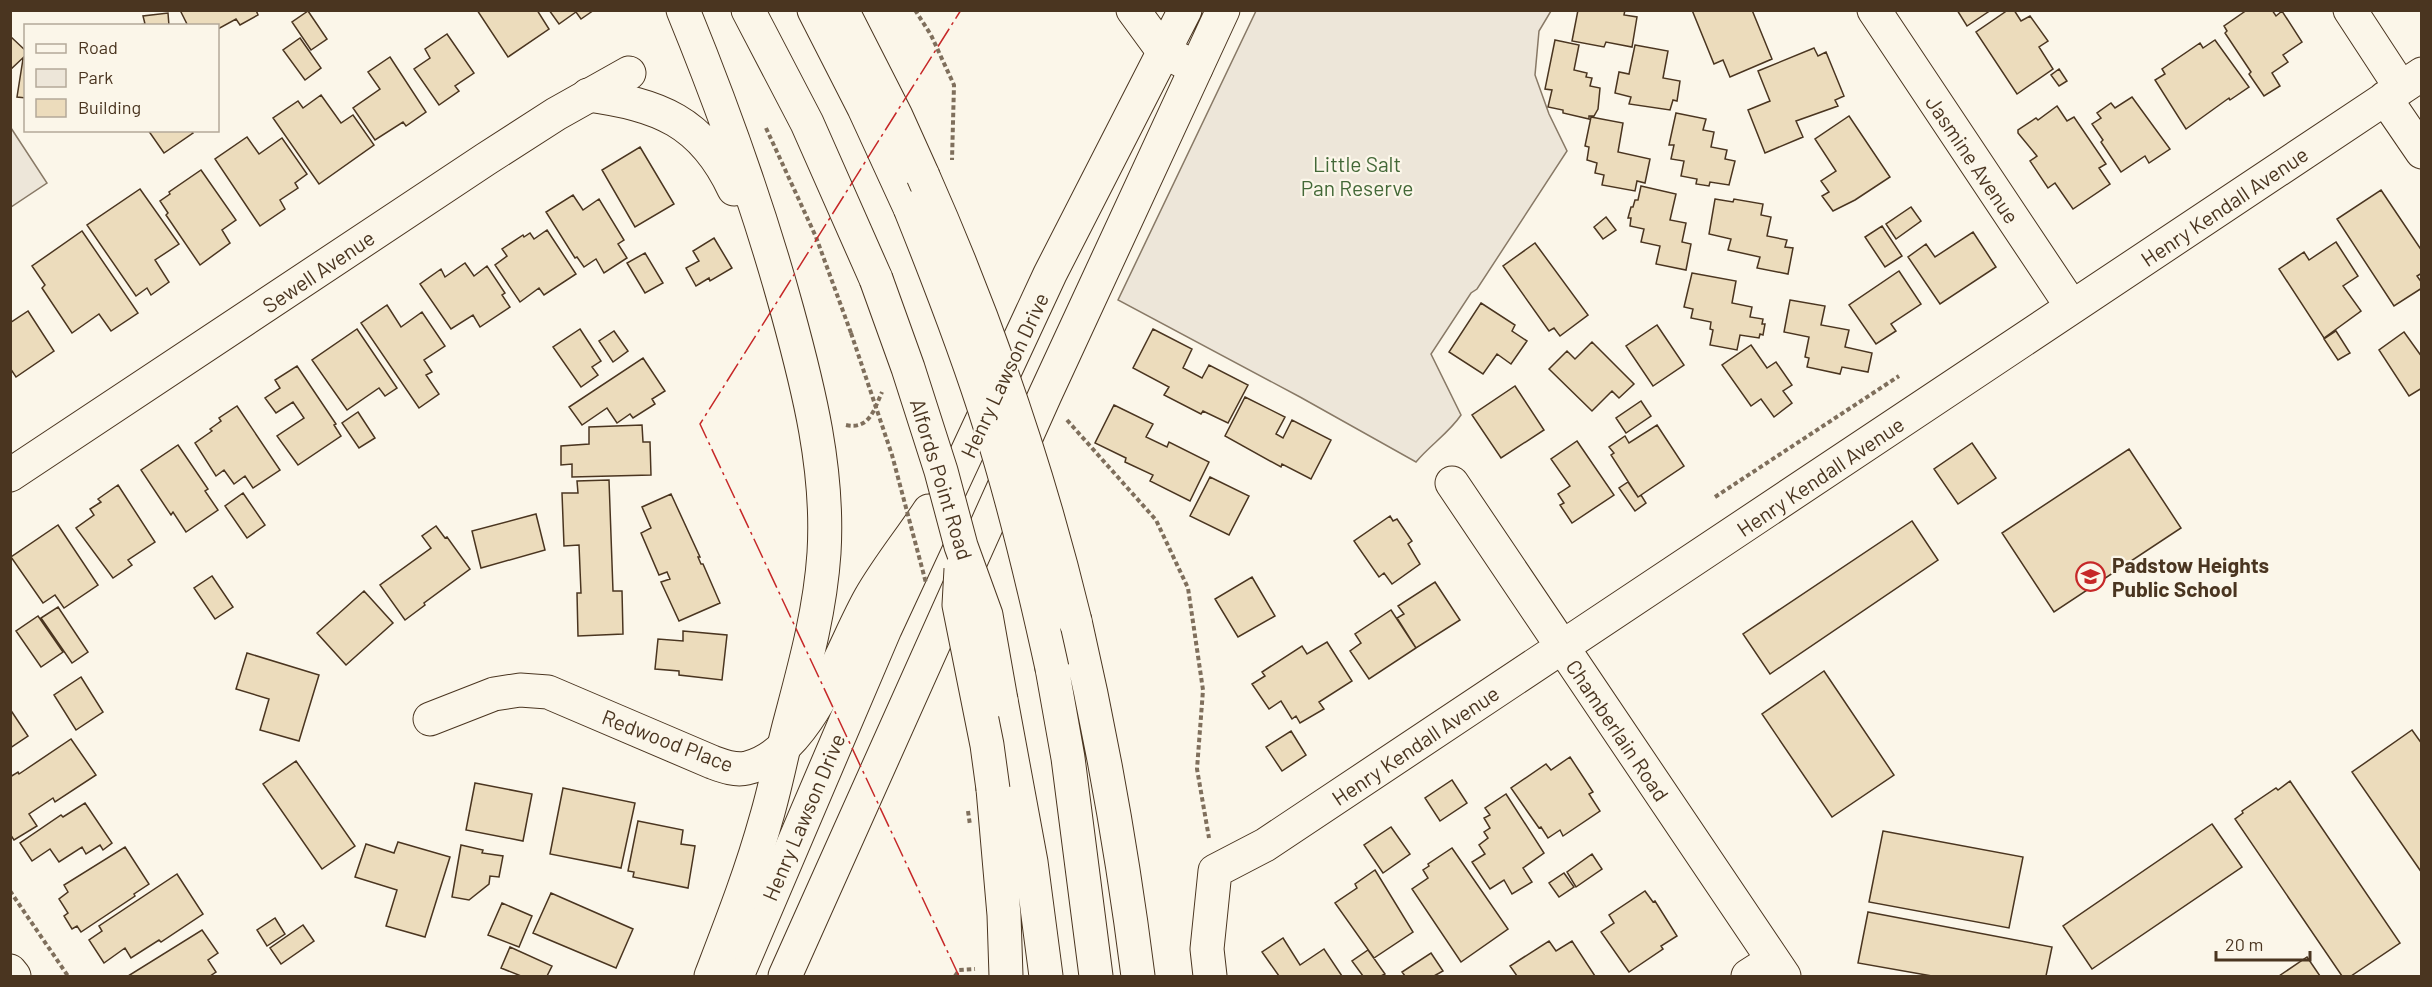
<svg xmlns="http://www.w3.org/2000/svg" width="2432" height="987" font-family="Barlow,sans-serif">
<rect width="100%" height="100%" fill="#fbf6e9"/>
<!-- green -->
<path fill="#ede6d9" stroke="#887966" stroke-width="1.5" d="M1256 11H1551L1539 31 1535 75 1549 114 1567 151 1477 289 1471 293 1431 354 1461 415C1449 433 1430 445 1416 462L1300 397 1118 300Z
M11 128 47 183 11 207H10Z"/>
<!-- building -->
<path fill="#ecdcbc" stroke="#4a3520" stroke-width="1.5" d="M180 10H256L258 15 240 25 236 19 218 29V26H188Z
M477 10H537L549 29 508 57Z
M549 10H594L581 19 576 12 559 24Z
M1578 10H1625L1624 15 1637 17 1632 47 1606 42 1604 47 1572 41Z
M1692 10H1752L1772 59 1730 77 1723 60 1714 64Z
M1957 10H1991L1967 26Z
M2008 10H2014L2021 21 2030 16 2048 41 2039 47 2053 69 2017 94 1976 32Z
M2247 10H2272L2276 16 2282 11 2302 42 2283 55 2288 62 2272 73 2280 86 2264 96 2249 74 2251 72 2225 33 2227 31 2224 26Z
M308 11 327 39 311 50 292 22Z
M168 13 169 26H133L145 24 143 16Z
M447 34 474 73 455 86 459 91 439 105 414 69 430 58 425 49Z
M10 36 26 51V55L10 70Z
M300 38 321 68 305 80 283 50Z
M1555 40 1579 45 1574 70 1587 73 1586 77 1592 78 1590 86 1600 88 1598 109 1594 116H1589V119L1563 113V110L1548 107 1552 90 1545 89Z
M2215 40 2249 87 2230 100 2229 98 2186 129 2155 80 2165 74 2162 69 2200 43 2203 48Z
M1635 45 1668 51 1663 78 1680 81 1677 101 1673 100 1670 110 1629 104 1631 97 1615 93 1619 72 1629 74Z
M1814 48 1818 56 1826 52 1844 96 1835 100 1838 106 1796 121 1803 137 1765 153 1748 110 1770 101 1758 71Z
M390 57 426 112 406 126 403 122 375 140 353 108 380 89 368 72Z
M23 59H26V98L17 97Z
M2059 69 2067 81 2059 86 2051 75Z
M321 95 341 123 353 115 374 145 319 184 273 118 298 101 303 108Z
M2132 97 2170 149 2149 163 2145 156 2121 172 2101 142 2103 140 2092 124 2101 118 2097 113 2111 103 2115 108Z
M2057 106 2067 121 2074 117 2106 164 2099 168 2110 184 2073 209 2055 183 2048 188 2030 161 2037 156 2018 133V130L2036 118 2038 120Z
M1676 113 1706 119 1703 130 1714 132 1711 147 1727 150 1725 159 1735 161 1729 185 1710 182 1709 186 1696 184 1697 179 1681 176 1684 161 1671 159 1674 145H1669Z
M1849 116 1890 177 1855 200 1833 211 1822 196 1829 192 1821 181 1836 171 1815 139Z
M1591 117 1623 123 1618 152 1650 159 1645 183 1637 181 1635 191 1602 185 1604 175 1595 173 1597 163 1587 160 1589 147 1585 146Z
M148 130H191L193 133 164 153Z
M247 137 259 154 282 138 307 174 295 183 298 188 280 200 285 209 260 226 215 159Z
M640 147 674 204 635 227 602 170Z
M201 170 236 220 222 230 230 243 200 265 166 215 168 213 160 201 170 194 169 192Z
M1641 186 1676 194 1670 220 1686 223 1682 242 1691 244 1686 270 1656 264 1660 246 1641 242 1644 229 1630 226 1631 218H1628L1631 207H1633L1635 200H1638Z
M140 189 179 244 155 260 169 282 151 295 147 288 136 296 87 225Z
M2381 190 2422 251V273L2417 276 2422 283V288L2394 306 2337 219Z
M573 195 583 210 599 199 624 240 618 244 627 258 604 273 596 259 584 267 577 257 575 258 546 212Z
M1715 199 1733 202 1734 199 1763 204 1761 215 1771 217 1767 236 1787 240 1785 247 1793 248 1788 274 1757 268 1760 257 1728 250 1731 239 1709 234Z
M1911 207 1921 221 1896 239 1886 224Z
M1606 217 1616 230 1603 239 1594 227Z
M1882 226 1902 256 1885 267 1865 237Z
M547 230 576 274 544 295 539 288 520 302 495 265 507 256 502 249 523 235 524 237 530 233 534 239Z
M82 231 138 313 111 331 99 314 72 333 42 288 45 285 32 266Z
M1973 232 1996 267 1940 304 1908 257 1926 244 1935 257Z
M714 238 732 268 710 281 709 278 696 286 686 268 699 261 693 251Z
M2336 242 2358 276 2343 286 2361 311 2324 338 2279 269 2304 252 2309 260Z
M1535 243 1588 315 1560 336 1554 328 1549 331 1503 266Z
M645 253 663 283 645 293 627 263Z
M465 263 474 276 487 266 505 293 502 295 510 307 480 327 473 315 451 329 420 284 441 269 445 277Z
M1899 271 1921 304 1891 324 1896 331 1876 344 1849 305Z
M1692 273 1736 281 1732 303 1752 307 1750 317 1763 319 1762 324H1765L1763 335 1760 334 1759 338 1740 335 1737 350 1710 345 1713 330 1710 329 1711 322 1691 318 1693 309 1684 307Z
M1790 300 1825 306 1821 325 1849 330 1845 347 1872 353 1868 372 1842 367 1840 374 1807 367 1809 358 1805 357 1809 337 1784 332Z
M1481 303 1515 325 1512 331 1527 341 1511 364 1497 354 1483 374 1449 352Z
M387 305 401 327 422 312 445 346 424 360 432 372 426 375 439 394 419 408 361 323Z
M28 311 54 351 16 377 10 368V323Z
M1657 325 1684 365 1653 386 1626 346Z
M357 329 397 388 385 396 379 388 347 410 312 360Z
M580 329 601 361 592 367 598 375 581 387 553 347Z
M1153 329 1192 349 1183 368 1202 378 1209 365 1248 385 1228 423 1203 411 1201 414 1164 395 1169 387 1133 368Z
M614 331 628 351 613 362 599 341Z
M2336 331 2350 353 2338 360 2324 339Z
M2404 332 2422 357V388L2409 396 2379 350Z
M1592 342 1634 384 1619 398 1612 391 1592 411 1549 369 1567 351 1575 359Z
M1751 345 1767 368 1776 362 1792 385 1783 391 1792 403 1774 417 1761 399 1751 406 1722 365Z
M643 358 665 391 652 399 655 404 633 418 630 414 617 423 607 408 582 425 569 407Z
M297 366 336 424 334 425 341 436 298 465 277 436 304 418 293 402 276 413 265 398 280 388 275 380Z
M1515 386 1544 430 1501 458 1472 415Z
M1245 397 1285 417 1276 434 1283 438 1292 420 1331 440 1311 479 1282 464 1281 467 1225 436Z
M1641 401 1651 416 1626 433 1616 418Z
M1114 405 1153 424 1146 437 1167 447 1169 442 1209 462 1190 501 1150 481 1153 475 1125 462 1126 458 1095 443Z
M237 406 280 470 253 488 245 476 234 484 224 470 216 476 195 443 212 431 210 429 221 421 219 418Z
M358 412 375 438 359 448 342 423Z
M642 425 643 442H650L651 475 572 477V464L561 465V446L589 444V427Z
M1657 425 1684 466 1638 497 1611 455 1614 453 1609 447 1625 436 1629 443Z
M1577 441 1614 495 1572 523 1560 505 1564 503 1558 494 1570 486 1551 459Z
M1972 443 1996 478 1958 504 1934 469Z
M178 445 208 489 205 491 218 510 186 532 173 512 171 515 141 470Z
M2129 449 2181 528 2054 612 2002 533Z
M1210 477 1249 496 1229 535 1190 516Z
M609 480 613 591H622L623 634 578 636 577 593H581L579 545 564 546 562 493H578L577 481Z
M1628 482 1638 497 1641 495 1646 503 1635 511 1619 488Z
M118 485 155 542 128 560 132 565 113 578 76 528 94 515 90 509 101 502 98 499Z
M243 493 265 525 247 538 225 506Z
M671 494 700 557H698L701 564H703L720 603 679 621 661 582 670 579 667 572 659 575 641 533 651 528 642 507Z
M536 514 545 550 481 568 472 531Z
M1390 516 1393 521 1397 519 1412 541 1408 544 1420 564 1392 584 1384 573 1379 577 1354 541Z
M1912 521 1938 560 1770 674 1743 634Z
M58 525 98 585 64 608 55 595 43 603 11 557Z
M436 526 445 538 447 537 470 569 424 603 425 605 405 620 380 585 431 548 422 536Z
M212 576 233 607 215 619 194 588Z
M1252 577 1275 616 1238 637 1215 599Z
M1435 582 1460 620 1416 648 1397 618 1404 614 1398 606Z
M364 591 393 623 346 665 317 633Z
M58 607 88 652 72 663 41 618Z
M1391 610 1416 648 1369 679 1350 651 1361 643 1355 634Z
M38 616 63 652 41 667 16 631Z
M683 631 727 635 722 680 679 675V671L655 669 658 639 683 641Z
M1327 642 1352 681 1319 702 1324 709 1300 723 1296 716 1292 719 1281 701 1269 709 1252 684 1265 676 1262 672 1302 646 1307 654Z
M247 653 319 675 299 741 260 730 269 699 236 689Z
M1824 671 1894 775 1832 817 1762 714Z
M81 677 103 712 76 730 54 695Z
M10 709 28 736 10 748Z
M2412 730 2422 744V873L2352 772Z
M1291 731 1306 755 1282 771 1266 747Z
M71 739 96 775 55 802 53 798 29 814 37 826 14 840 10 834V777L18 772 19 774Z
M1570 757 1593 792 1589 794 1600 811 1563 836 1560 830 1548 838 1541 827 1539 828 1511 788 1546 764 1551 770Z
M296 761 355 846 322 869 263 784Z
M1452 780 1467 803 1440 821 1425 798Z
M2290 781 2400 943 2351 976H2342L2235 819 2243 813 2242 811 2276 788 2278 790Z
M475 783 532 794 523 841 466 830Z
M563 788 635 803 621 868 550 854Z
M1506 794 1544 853 1523 868 1532 882 1512 894 1504 880 1490 889 1472 862 1485 854 1479 845 1488 838 1484 832 1490 828 1484 818 1490 815 1485 808Z
M85 803 112 843 103 850 100 845 86 854 82 847 59 862 50 849 32 861 20 843 61 815 63 817Z
M638 821 683 830 681 844 695 846 688 888 633 877 634 872 628 871Z
M2212 824 2242 867 2092 969 2063 926Z
M1391 827 1410 854 1383 873 1364 845Z
M1883 831 2023 857 2009 928 1869 902Z
M398 842 450 857 425 937 386 926 397 890 355 877 366 844 394 853Z
M461 845 483 850 482 853 503 856 499 877 490 876 489 884 469 900 452 897Z
M125 847 149 884 134 894 135 896 81 932 77 926 72 929 64 916 68 913 59 899 68 892 64 885Z
M1452 848 1508 929 1461 962 1412 889 1428 878 1423 870 1429 866 1428 864Z
M1592 854 1602 869 1576 887 1567 872Z
M1375 870 1413 932 1374 958 1335 903 1357 888 1355 884Z
M1564 873 1574 887 1559 897 1549 883Z
M177 874 203 914 161 942 159 940 131 958 125 948 104 963 89 940 102 931 99 926Z
M1645 891 1653 902 1655 901 1677 936 1661 946 1663 949 1629 972 1601 932 1614 923 1609 915Z
M551 893 633 929 616 968 533 933Z
M502 903 532 916 519 947 488 935Z
M1868 912 2052 947 2046 976H1932L1858 963Z
M275 918 285 934 267 946 257 930Z
M303 925 314 941 281 964 270 948Z
M202 930 218 953 208 960 216 972 210 976H128Z
M1283 938 1300 965 1324 949 1342 976H1279L1262 952Z
M1549 941 1556 951 1572 941 1595 976H1517L1510 966Z
M510 947 552 966 547 976H521L501 968Z
M1368 950 1385 974 1381 976H1363L1352 961Z
M1431 953 1443 971 1434 976H1405L1402 972Z
M2307 957 2320 976H2279Z"/>
<g fill="none" stroke-linecap="round" stroke-linejoin="round">
<defs>
<path id="minor" d="M1133 10 1163 51 1196 68
M1874 10 2072 307
M2350 10 2401 88
M2385 98 2422 152
M10 475 486 159 556 114 629 73
M1452 483 1784 976
M430 719 494 694 520 690 548 692 712 762C723 766 735 771 747 768 809 754 842 647 870 598 887 568 910 540 929 511
M10 971 14 976
M1210 976 1207 949 1215 871 1265 845 2422 74
M1748 976 1773 960"/>
<path id="major" d="M737 976 885 629 1050 274 1185 10
M785 976 1045 395 1223 10"/>
<path id="highway" d="M683 10C723 108 759 208 787 310 809 390 829 470 824 553 820 613 804 669 789 726 781 757 775 789 766 819 751 873 731 924 711 976
M748 10 807 123 876 279
M814 10 864 108 910 208
M842 10 896 116 923 176
M588 95C659 105 702 121 734 189
M1075 621C1102 738 1123 857 1138 976
M1052 668 1068 758 1096 976
M1001 700 1031 862 1046 976
M993 789 1004 915 1006 976"/>
</defs>
<!-- minor casing -->
<use href="#minor" stroke="#4a3520" stroke-width="35"/>
<!-- major casing -->
<use href="#major" stroke="#4a3520" stroke-width="35"/>
<!-- highway casing -->
<use href="#highway" stroke="#4a3520" stroke-width="35"/>
<!-- path -->
<path stroke="#7f6f5c" stroke-width="4" stroke-dasharray="4.5 3" stroke-linecap="butt" d="M915 10 931 35 954 85 952 160
M766 128 816 237 851 333
M1067 420 1156 520 1188 588 1203 690 1197 769 1209 838
M846 425C869 430 874 410 882 392
M1715 497 1899 376
M10 891 68 976
M955 976 959 970 975 969"/>
<!-- minor -->
<use href="#minor" stroke="#fbf6e9" stroke-width="33"/>
<!-- major -->
<use href="#major" stroke="#fbf6e9" stroke-width="33"/>
<!-- highway -->
<use href="#highway" stroke="#fbf6e9" stroke-width="33"/>
<defs>
<path id="highway-bridge" d="M923 176C987 320 1038 468 1075 621
M910 208C939 280 967 352 990 426 1015 505 1034 586 1052 668
M876 279 908 368 941 471 961 546 986 615 1001 700
M961 569 959 605 987 745 993 789"/>
</defs>
<!-- highway-bridge casing -->
<use href="#highway-bridge" stroke="#4a3520" stroke-width="35" stroke-linecap="butt"/>
<!-- path-bridge -->
<path stroke="#7f6f5c" stroke-width="4" stroke-dasharray="4.5 3" stroke-linecap="butt" d="M851 333 892 455 926 583
M968 811 970 825"/>
<!-- highway-bridge -->
<use href="#highway-bridge" stroke="#fbf6e9" stroke-width="33"/>
<!-- power -->
<path stroke="#c62828" stroke-width="1.5" stroke-dasharray="21 4.5 3 4.5" stroke-linecap="butt" d="M959 976 700 424 961 10"/>
</g>
<!-- icons -->
<defs>
<symbol id="school-ring" viewBox="-11 -11 22 22"><circle r="9.5" fill="#fbf6e9" stroke="#c62828" stroke-width="1.5"/><path d="M0-5L7-2L0 1L-7-2ZM-4 1L0 2.5L4 1V4Q0 6-4 4Z" fill="#c62828"/></symbol>
</defs>
<g fill-rule="evenodd">
<use href="#school-ring" x="2074" y="560" width="33" height="33"/>
</g>
<g text-anchor="middle" dominant-baseline="central" stroke-width="4.5" stroke-linejoin="round" paint-order="stroke">
<!-- street labels -->
<g font-size="21" fill="#4a3520" stroke="#fbf6e9">
<text transform="translate(1973 159) rotate(56)">Jasmine Avenue</text>
<text transform="translate(2224 206) rotate(-34)">Henry Kendall Avenue</text>
<text transform="translate(318 271) rotate(-34)">Sewell Avenue</text>
<text transform="translate(1004 375) rotate(-65)">Henry Lawson Drive</text>
<text transform="translate(1820 476) rotate(-34)">Henry Kendall Avenue</text>
<text transform="translate(942 479) rotate(73)">Alfords Point Road</text>
<text transform="translate(1618 730) rotate(56)">Chamberlain Road</text>
<text transform="translate(668 740) rotate(21)">Redwood Place</text>
<text transform="translate(1415 745) rotate(-34)">Henry Kendall Avenue</text>
<text transform="translate(803 817) rotate(-67)">Henry Lawson Drive</text>
</g>
<!-- park labels -->
<g font-size="21" fill="#436837" stroke="#fbf6e9">
<text x="1357" y="163">Little Salt<tspan x="1357" dy="24">Pan Reserve</tspan></text>
</g>
<!-- poi labels -->
<g font-size="21" font-weight="bold" fill="#4a3520" stroke="#fbf6e9" text-anchor="start">
<text x="2112" y="564">Padstow Heights<tspan x="2112" dy="24">Public School</tspan></text>
</g>
</g>
<!-- border -->
<rect width="2432" height="987" fill="none" stroke="#4a3520" stroke-width="24"/>
<!-- legend -->
<rect x="24" y="24" width="195" height="108" fill="#fbf6e9" stroke="#b4a999" stroke-width="1.5"/>
<rect x="36" y="44" width="30" height="9" fill="#fbf6e9" stroke="#b4a999" stroke-width="1.5"/>
<text x="78" y="54" font-size="18" fill="#4a3520">Road</text>
<rect x="36" y="69" width="30" height="18" fill="#ede6d9" stroke="#b4a999" stroke-width="1.5"/>
<text x="78" y="84" font-size="18" fill="#4a3520">Park</text>
<rect x="36" y="99" width="30" height="18" fill="#ecdcbc" stroke="#b4a999" stroke-width="1.5"/>
<text x="78" y="114" font-size="18" fill="#4a3520">Building</text>
<!-- scale -->
<path d="M2216 951v9h94v-9" fill="none" stroke="#4a3520" stroke-width="3"/>
<text x="2225" y="951" font-size="18" fill="#4a3520" stroke="#fbf6e9" stroke-width="4.5" paint-order="stroke">20 m</text>
</svg>
